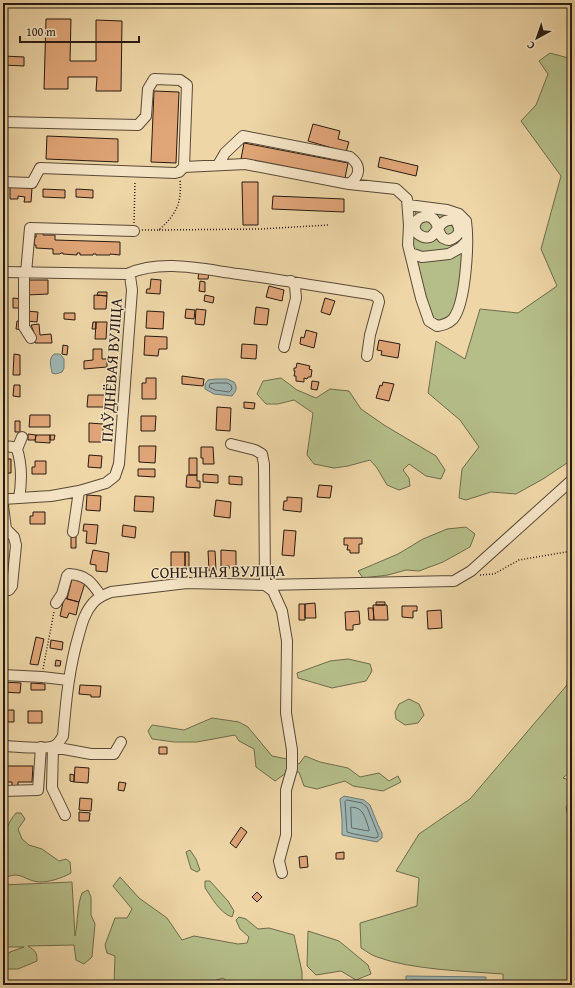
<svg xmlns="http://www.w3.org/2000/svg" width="575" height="988" font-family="'Gentium Book Plus',serif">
<rect width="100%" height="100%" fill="#eed6a6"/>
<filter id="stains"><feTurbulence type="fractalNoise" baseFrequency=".005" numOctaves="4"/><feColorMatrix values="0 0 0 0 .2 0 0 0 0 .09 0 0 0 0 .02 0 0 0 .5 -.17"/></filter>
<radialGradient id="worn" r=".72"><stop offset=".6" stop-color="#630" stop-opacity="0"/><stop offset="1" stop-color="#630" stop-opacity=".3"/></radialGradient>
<!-- green -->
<path fill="#b5be89" stroke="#6e6c4e" d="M550 53 572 59V461L567 463 543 479 516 494 491 492 466 500 459 498 462 469 479 447 460 420 428 393 436 341 465 359 480 309 518 313 557 286 541 249 561 176 521 121 536 105 548 74 539 61Z
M416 210 448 213 463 222 462 241C448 255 433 254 415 251L412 246V230L446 242 460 223 439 222 435 217 414 221Z
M429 219 435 227 429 235 419 232 418 223Z
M453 222 458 231 449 238 441 232 443 224Z
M464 249 459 302 453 316 441 324 432 320 414 259Z
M281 378 297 390 316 398 330 389 349 391 361 409 384 425 436 456 445 470 441 479 426 476 409 464 403 470 409 478 410 486 399 490 387 485 377 468 370 460 348 466 334 468 314 464 307 455 313 413 294 400 278 404H266L257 394 263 381Z
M466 527 475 534 470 547 443 562 419 571 406 570 388 575 363 578 358 571 398 554 423 539 447 529Z
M572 610V770L563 778 572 781V797L566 807 569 822 572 826V985H503V974C464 971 413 970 377 957 371 955 366 951 361 948L360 923 417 906 419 878 396 871 419 834 470 799 567 685 570 638V614Z
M348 659 370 664 372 671 366 681 332 688 298 678 297 673 330 661Z
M409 699 419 704 424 715 418 723 405 725 396 719 395 712 399 704Z
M212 718 239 722 248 727 272 756 287 759 299 764 305 756 320 762 348 768 360 777 379 773 389 781 398 776 401 782 383 791 353 786 345 781 317 789 304 786 299 772 286 773 275 781 256 767 254 749 239 741 235 735 197 742H174L152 739 148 731 152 725 184 730Z
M16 813H21L25 819 18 829 22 839 29 845 42 849 59 861 66 859 70 862 71 873C62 878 50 882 40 882 23 881 21 869 3 879 3 855 0 831 16 813Z
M190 850 196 859 200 870 197 872 191 869 186 852Z
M120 877 139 898 167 918 182 940 194 936 238 944 247 943 249 937 240 929 236 920 239 917 246 919 258 929 269 928 294 935 302 972V985H231L223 978 200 985H114L115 956 107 953 105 945 115 918H127L132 909 113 886Z
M205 881H210L228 901 234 911 232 917C220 913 212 898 205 888Z
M72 882 75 936C78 922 77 906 82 893L88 890 91 897V915L95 924 92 957 84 964 76 960 74 945 28 946C35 951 37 951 37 961L18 969H8L3 964V958L10 952 24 947H3V885Z
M308 931 339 941 368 965 371 974 356 980 341 971 316 975 307 966Z"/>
<!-- water -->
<path fill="#9eb6b3" stroke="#6f7873" d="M54 354H60L64 359V368L62 372 56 374 52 373C51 366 48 359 54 354Z
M216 379H227L234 382C238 388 236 391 232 396L214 394 205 389V384L208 380Z
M344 796 364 800 370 805 378 825 382 833V838L377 842 342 835V820L340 799Z
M406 976 486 977V985H406Z"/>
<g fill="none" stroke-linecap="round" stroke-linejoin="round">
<!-- shore -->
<path stroke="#636862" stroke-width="1" d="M216 383H227L231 385 232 389 229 392 215 390 209 387 210 384Z
M347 800 362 803 367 807 378 834V837L375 838 354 834 347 832 345 802Z
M351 807C364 807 365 818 369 829V831L352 828Z
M410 985V981L412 980 480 981 482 985"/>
</g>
<!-- building -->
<path fill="#e0a577" stroke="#281a12" d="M46 19H71L70 61H96V20L122 21 121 91H96L97 77H68V89H44Z
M3 56 24 57V66L3 65Z
M154 91 179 92 176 163 151 162Z
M313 124 340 131 338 139 349 142 346 152 308 141Z
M47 136 118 139V162L46 159Z
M244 143 348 163 345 178 241 159Z
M380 157 418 166 416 176 378 167Z
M242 182H258V225H243Z
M10 187 32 188 31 202H24L25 197 18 196V199H10Z
M43 189 65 190V198L43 197Z
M76 189 93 190V198L76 197Z
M273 196 344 199V212L272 209Z
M3 231H7V253H3Z
M36 233H43V235H55V240L120 242V255L110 254V255H96V254H93V255H80V253H77V255L63 254V253H61L60 254H53V249L36 248V245H34L35 237H36Z
M199 271 209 272 208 279H198Z
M151 279 161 280 160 294 146 293 147 289H150Z
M27 280H48V294L27 295Z
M200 281 205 282V292L199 291Z
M269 286 284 290 282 301 266 297Z
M98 292H107V296L97 295Z
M94 295 107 296 106 309H94Z
M205 295 214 297 213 303 204 301Z
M13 298 22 299V308H13Z
M325 298 335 301 330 315 321 312Z
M256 307 269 309 267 325 254 324Z
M186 309 195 310 194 319 185 318Z
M196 309 206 310 204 325 195 324Z
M26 311 38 312 37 322 26 321Z
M147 311 164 312 163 329 146 328Z
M64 313H75V320L64 319Z
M17 321H22V330L16 329Z
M93 322H96V329H92Z
M96 322H107L106 339H95Z
M39 324 40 335 51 334 52 343H35V335L31 325Z
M306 330 317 333 314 348 300 344 301 337 304 338Z
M145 336 167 337V349H159L158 356 144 355Z
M379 340 400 344 398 358 381 355 382 351 377 350Z
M242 344 257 345 256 359 241 358Z
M63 345 68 346 67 355 62 354Z
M93 349H102V359H107V367L84 369V361L93 360Z
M14 354 20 355V375H13Z
M297 363 310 366 309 369 312 370 311 377H308L307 379 304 378V382L296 381V376H294L295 371H294V368H296Z
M182 376 204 379 203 386 182 384Z
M146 378H156V399H142V383H146Z
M312 381 319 382 317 390 311 389Z
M383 382 394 384 389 401 376 398 380 385 382 386Z
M14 385H20V397L13 396Z
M88 395H105V407H87Z
M244 402 255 403 254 409 244 408Z
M217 407 231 408 230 431 216 430Z
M30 415H50V427H29Z
M141 416H156L155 431H141Z
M15 421H20V432H15Z
M89 423 103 424V442H89Z
M28 434 36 435 35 440H28Z
M36 435H50V443L35 442Z
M50 435H55L54 440H50Z
M139 446H156L155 463 139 462Z
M201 447H213L214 464H203V458H201Z
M89 455 102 456 101 468 88 467Z
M189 458H197V475H189Z
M3 459H11V473H6V475H3Z
M35 461H46V474H32V467H35Z
M138 469H155V477L138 476Z
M203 474 218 475V483L203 482Z
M187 475H197V481H200V488L186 487Z
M229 476 242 477V485L229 484Z
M319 485 332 486 330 498 317 497Z
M87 495 101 496 100 511 86 510Z
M135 496 154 497 153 512 134 511Z
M287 497 302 498 301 512 283 510 284 501H287Z
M216 500 231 502 230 518 214 516Z
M33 512H45V524H30V516H33Z
M84 524 98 525 96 544 86 543 87 531H83Z
M123 525 136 527 135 538 122 536Z
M284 530 296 531 294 556 282 555Z
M71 536H76V548H71Z
M344 538H362V544H359V553H350V550H347L348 545H344Z
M93 550 109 553 107 572 96 571V565L90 564Z
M221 550 236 551V568H229V566H221Z
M208 551H215L216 570 209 571Z
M171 552H185V568H171Z
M185 552H189V567H185Z
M3 566H6V577H3Z
M72 579 85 583 79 602 67 599Z
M64 598 79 602 76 615 69 613 67 618 60 616Z
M3 599H6V610H3Z
M376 602H385V605H376Z
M315 603 316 618H305V604Z
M299 604H305V620H299Z
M373 605H387L388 620H374Z
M402 606H417V611H413V618L402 617Z
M368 608H373L374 620H369Z
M441 610 442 628 428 629 427 611Z
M359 611 360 624 353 625V630H346L345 612Z
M36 637 44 639 38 665 30 664Z
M51 640 63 642 62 650 50 648Z
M56 660 61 661 60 666H55Z
M3 682 21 683 20 693 3 692Z
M31 683 45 684V690H31Z
M80 685 101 686 100 697H91V695L79 694Z
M3 710H14V722H3Z
M28 711H42V723H28Z
M159 747H167V754H159Z
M3 766H33L32 782H18V788H12V782H3Z
M75 767 89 768 88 783 74 782Z
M70 774 74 775V782L70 781Z
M119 782 126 783 124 791 118 790Z
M80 798 92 799 91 811 79 810Z
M79 812 90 813 89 821H79Z
M241 827 247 832 236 848 230 843Z
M344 852V859H336V853Z
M307 856 308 867 300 868 299 857Z
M257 892 262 897 257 902 252 897Z"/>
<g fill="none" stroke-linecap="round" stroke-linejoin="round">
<defs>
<path id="minor" d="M3 122 138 125 146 116 148 89 154 79 180 80 187 85 184 167 179 172 175 173 40 168 32 183 3 182
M184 167 245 164 349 184C360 176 362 166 350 157L243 136 225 153 218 165
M349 184 396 189 407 199 409 225 408 245 421 298 429 321 437 326C443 325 448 324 453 319 466 303 469 242 466 221L459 214 447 210 408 205
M438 228C443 221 447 219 455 220 462 230 460 236 449 240 447 240 445 239 443 238 438 234 439 226 435 221 430 213 417 216 415 225 413 233 423 239 430 237 434 235 436 231 438 228
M410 253 422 257 449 254 460 248 467 241
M3 272 127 274 130 276 132 290 119 464 115 476 106 483 79 491 51 496 3 499
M24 273V327L31 338
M26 273 30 228 134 231
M127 274C162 259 201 269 238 274 284 280 329 288 374 295L378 298 379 302 370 335 367 356
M284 347 296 298 295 286 291 281
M231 444 255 450 262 454 264 464 265 585 273 591 282 611 287 641 286 713 292 750V769L286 790V835L279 861 282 873
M3 446 13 447 17 449C22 465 22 481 19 498
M17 449 22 437
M3 506 6 529 14 537 16 545 12 586 9 590 3 589
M73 532 79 491
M56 603 62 594 67 576 69 574C87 575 92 583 101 596
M3 675 42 677 68 680
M3 746C14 746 45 750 54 746 59 744 60 740 63 736 66 700 69 668 79 634 82 623 85 612 93 603 98 597 104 595 111 592L187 583 265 585 454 581 471 571 572 480
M3 791 38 790 41 747
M65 815 52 788 53 747 91 754H114L121 742"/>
</defs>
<!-- minor casing -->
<use href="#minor" stroke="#5a4937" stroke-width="12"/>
<!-- path -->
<path stroke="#281a12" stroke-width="1.5" stroke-dasharray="1 2" stroke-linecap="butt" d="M134 223 135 181
M142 230H159C176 214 182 204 180 180
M159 230 260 229 329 225
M480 575 494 574 519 560 572 551
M43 669 54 612"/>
<!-- minor -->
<use href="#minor" stroke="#f4e4c5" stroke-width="10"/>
</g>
<g text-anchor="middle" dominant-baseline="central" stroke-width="3" stroke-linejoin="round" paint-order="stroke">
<!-- street labels -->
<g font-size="16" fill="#281a12" stroke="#f4e4c5">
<text transform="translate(111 370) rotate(-86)">ПАЎДНЁВАЯ ВУЛІЦА</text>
<text transform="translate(218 571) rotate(-1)">СОНЕЧНАЯ ВУЛІЦА</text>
</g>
</g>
<!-- margin -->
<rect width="575" height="988" fill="none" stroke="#eed6a6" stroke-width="16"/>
<rect x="4" y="4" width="567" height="980" fill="none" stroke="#281a12" stroke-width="2"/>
<rect x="8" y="8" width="559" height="972" fill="none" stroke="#281a12"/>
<!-- north arrow -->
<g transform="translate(537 38) rotate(220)" stroke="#f4e4c5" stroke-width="3" paint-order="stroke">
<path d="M0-3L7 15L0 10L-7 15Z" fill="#281a12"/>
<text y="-6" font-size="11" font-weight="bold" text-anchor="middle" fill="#281a12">С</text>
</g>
<!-- scale -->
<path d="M20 36v6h119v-6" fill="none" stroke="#281a12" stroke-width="2"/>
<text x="26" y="36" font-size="12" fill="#281a12" stroke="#f4e4c5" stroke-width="3" paint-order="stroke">100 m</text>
<rect width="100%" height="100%" filter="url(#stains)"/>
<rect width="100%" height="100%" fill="url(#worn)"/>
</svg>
